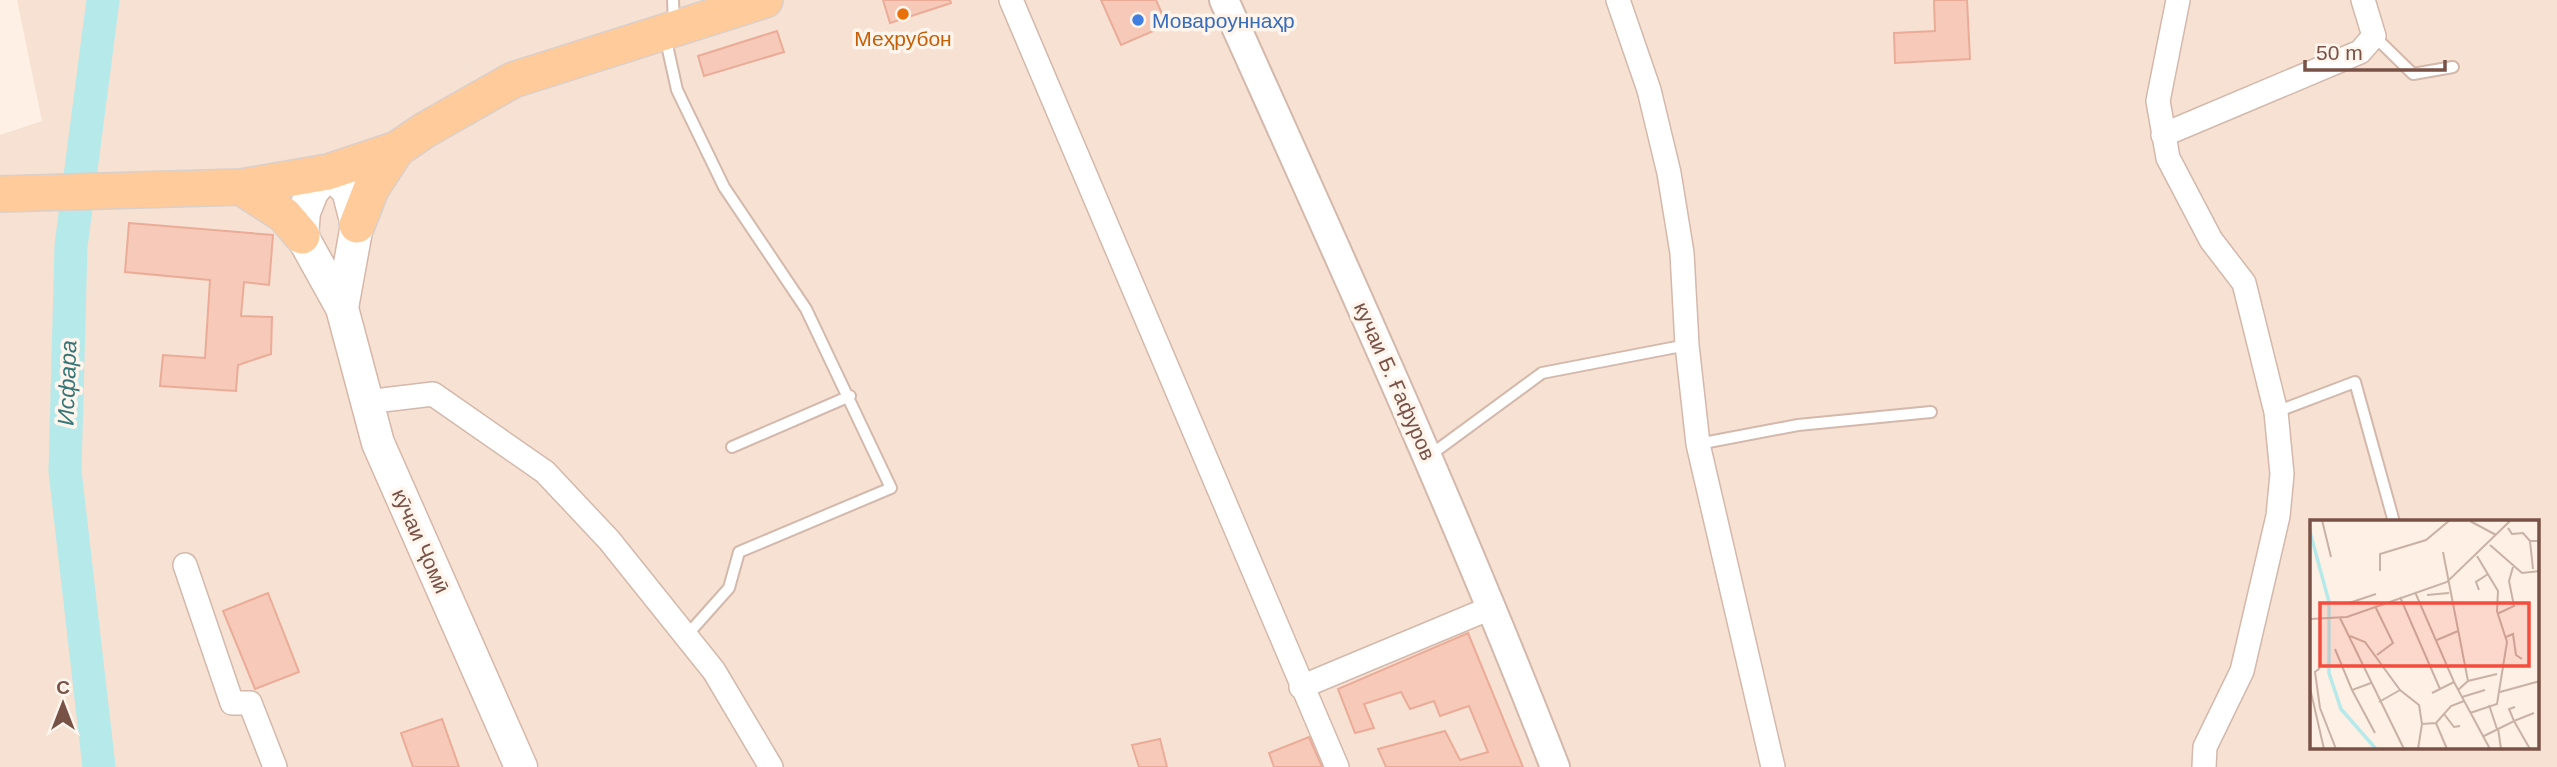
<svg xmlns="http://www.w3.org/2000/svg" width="2557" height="767" font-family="Arial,sans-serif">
<rect width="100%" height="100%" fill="#fef0e4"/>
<!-- residential -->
<path fill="#f6e1d2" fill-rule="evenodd" d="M17 0H2557V767H0V135L42 121ZM2312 522H2538V748H2312Z"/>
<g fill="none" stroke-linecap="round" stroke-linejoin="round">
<!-- river -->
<path stroke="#b6e9ea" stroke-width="33" d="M99 767 65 471 71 246 103 0"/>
</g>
<!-- building -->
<path fill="#f6c9b9" stroke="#eaac98" stroke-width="2" d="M883 0H950L951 3 890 23Z
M1101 0H1156L1167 25 1121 45Z
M1934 0H1967L1970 59 1895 63 1894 33 1935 31Z
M777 31 784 52 704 76 698 56Z
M129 223 273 235 269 285 244 282 241 316 272 317 271 354 238 365 236 391 160 386 163 355 205 358 210 280 125 272Z
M268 593 299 672 255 689 223 611Z
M1468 633 1523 767H1386L1378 749 1445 731 1460 760 1488 752 1469 706 1440 716 1434 701 1410 709 1401 692 1364 704 1374 728 1355 733 1338 689Z
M442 719 459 767H413L401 733Z
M1309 737 1322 767H1274L1269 753Z
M1160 739 1167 767H1139L1132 745Z"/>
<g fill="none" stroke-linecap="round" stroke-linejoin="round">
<defs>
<path id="service" d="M673 0 674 24
M665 36 677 90 724 187 806 309 891 488 739 552 729 588 688 634
M2374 36 2413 74 2453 67
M2276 412 2355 382 2394 522
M1698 444 1798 425 1931 412
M732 447 850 396
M1429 456 1542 373 1687 345"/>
<path id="minor" d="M1011 0 1337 767
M1618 0 1649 90 1669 173 1682 253 1687 345 1698 444 1773 767
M2178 0 2158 101 2168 158 2211 240 2244 283 2276 412 2282 474 2278 516 2242 671 2205 747 2204 767
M2163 135 2360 52 2374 36 2363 0
M366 402 433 394 545 472 609 540 714 671 771 767
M185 565 232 703H250L275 767
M1301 687 1493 607"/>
<path id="tertiary" d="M1224 0C1338 254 1454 507 1555 767"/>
<path id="secondary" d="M342 308 357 225 348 190 328 172 312 192 304 212 302 236 342 308 378 443 521 767"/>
<path id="primary" d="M241 187 284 215 302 236
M0 194 241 187 328 172 397 149 425 130 513 80 765 0
M357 225 371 189 397 149"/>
</defs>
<!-- service casing -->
<use href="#service" stroke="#d3b8ab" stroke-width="14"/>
<!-- minor casing -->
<use href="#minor" stroke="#d3b8ab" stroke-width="26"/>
<!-- tertiary casing -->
<use href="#tertiary" stroke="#d3b8ab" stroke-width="32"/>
<!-- secondary casing -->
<use href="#secondary" stroke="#d6b7a9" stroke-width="35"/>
<!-- primary casing -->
<use href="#primary" stroke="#d9cfcb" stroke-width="38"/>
<!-- service -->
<use href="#service" stroke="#fff" stroke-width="10"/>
<!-- minor -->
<use href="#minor" stroke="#fff" stroke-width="23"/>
<!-- tertiary -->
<use href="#tertiary" stroke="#fff" stroke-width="28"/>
<!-- secondary -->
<use href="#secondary" stroke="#fff" stroke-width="32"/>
<!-- primary -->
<use href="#primary" stroke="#ffcb9a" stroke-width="35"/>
</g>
<!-- markers -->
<circle fill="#e8710a" stroke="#fff5ec" stroke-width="2.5" cx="903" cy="14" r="7"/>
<circle fill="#3f7fe0" stroke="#fff5ec" stroke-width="2.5" cx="1138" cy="20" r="7"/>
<g text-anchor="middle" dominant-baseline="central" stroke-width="7" stroke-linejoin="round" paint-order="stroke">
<!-- shop labels -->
<g font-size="21" fill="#366cbe" stroke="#fff5ec" text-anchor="start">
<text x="1152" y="20">Мовароуннаҳр</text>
</g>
<!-- food labels -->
<g font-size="21" fill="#c56008" stroke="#fff5ec">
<text x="903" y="38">Меҳрубон</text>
</g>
<!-- street labels -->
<g font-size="21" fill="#795247" stroke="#fff5ec">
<text transform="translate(1395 381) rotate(66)">кучаи Б. Ғафуров</text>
<text transform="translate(421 541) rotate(66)">кӯчаи Ҷомӣ</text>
</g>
<!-- water labels -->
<g font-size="23" font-style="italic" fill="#367679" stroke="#fff5ec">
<text transform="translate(67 383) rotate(-88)">Исфара</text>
</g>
</g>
<!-- overview -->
<g transform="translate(2310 520)">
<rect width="229" height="229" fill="#fef0e4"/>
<path fill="none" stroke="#b6e9ea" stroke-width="3.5" d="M0 12 19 82V153L31 189 66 229"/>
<path fill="none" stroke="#c9b1a5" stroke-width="2" d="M12 0 21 37M160 1 186 15M198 8 202 14 213 13 220 21M180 25 212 53 230 51M133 32 158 161M223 49 220 21H230M70 51V34L116 20 140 0M169 70 166 62 178 54M105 72 144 162 180 229M117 75 139 73M90 77 130 169M39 83 66 74M65 86 83 123 67 135M187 94 204 86 199 61 203 47M30 98 94 229M0 99 37 97 137 62 201 0M40 116 55 122 90 170 109 185 112 204 126 203M196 117 203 114 206 135 212 139M127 120 148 111M25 129 42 170M10 148 5 152 10 188 26 229M61 163 42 170 65 213M0 168 14 229M148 170 158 161 187 154M190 172 230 161M122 173 144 162M152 177 175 170M69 182 90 170M179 185 187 209M205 187 199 189 204 201 224 193M160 193 187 184 197 122 187 91 188 71 167 36M134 194 144 207 150 206M126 203 141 186 154 181M126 203 137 229M188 208 191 229M174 216 204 201 220 229M108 229 112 204"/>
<path fill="#f24d3f" fill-opacity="0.15" stroke="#f24d3f" stroke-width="3.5" d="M10 83H219V146H10Z"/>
<rect width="229" height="229" fill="none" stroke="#795247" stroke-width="3.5"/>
</g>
<!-- north arrow -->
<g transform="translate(63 704)" stroke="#fff5ec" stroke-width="5" paint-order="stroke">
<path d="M0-5L12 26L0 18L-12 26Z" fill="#795247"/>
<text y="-10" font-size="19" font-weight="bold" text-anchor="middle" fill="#795247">С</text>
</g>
<!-- scale -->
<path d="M2305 60v10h140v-10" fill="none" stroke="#795247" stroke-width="3.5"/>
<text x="2316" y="60" font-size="21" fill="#795247" stroke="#fff5ec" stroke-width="5" paint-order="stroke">50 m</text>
</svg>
